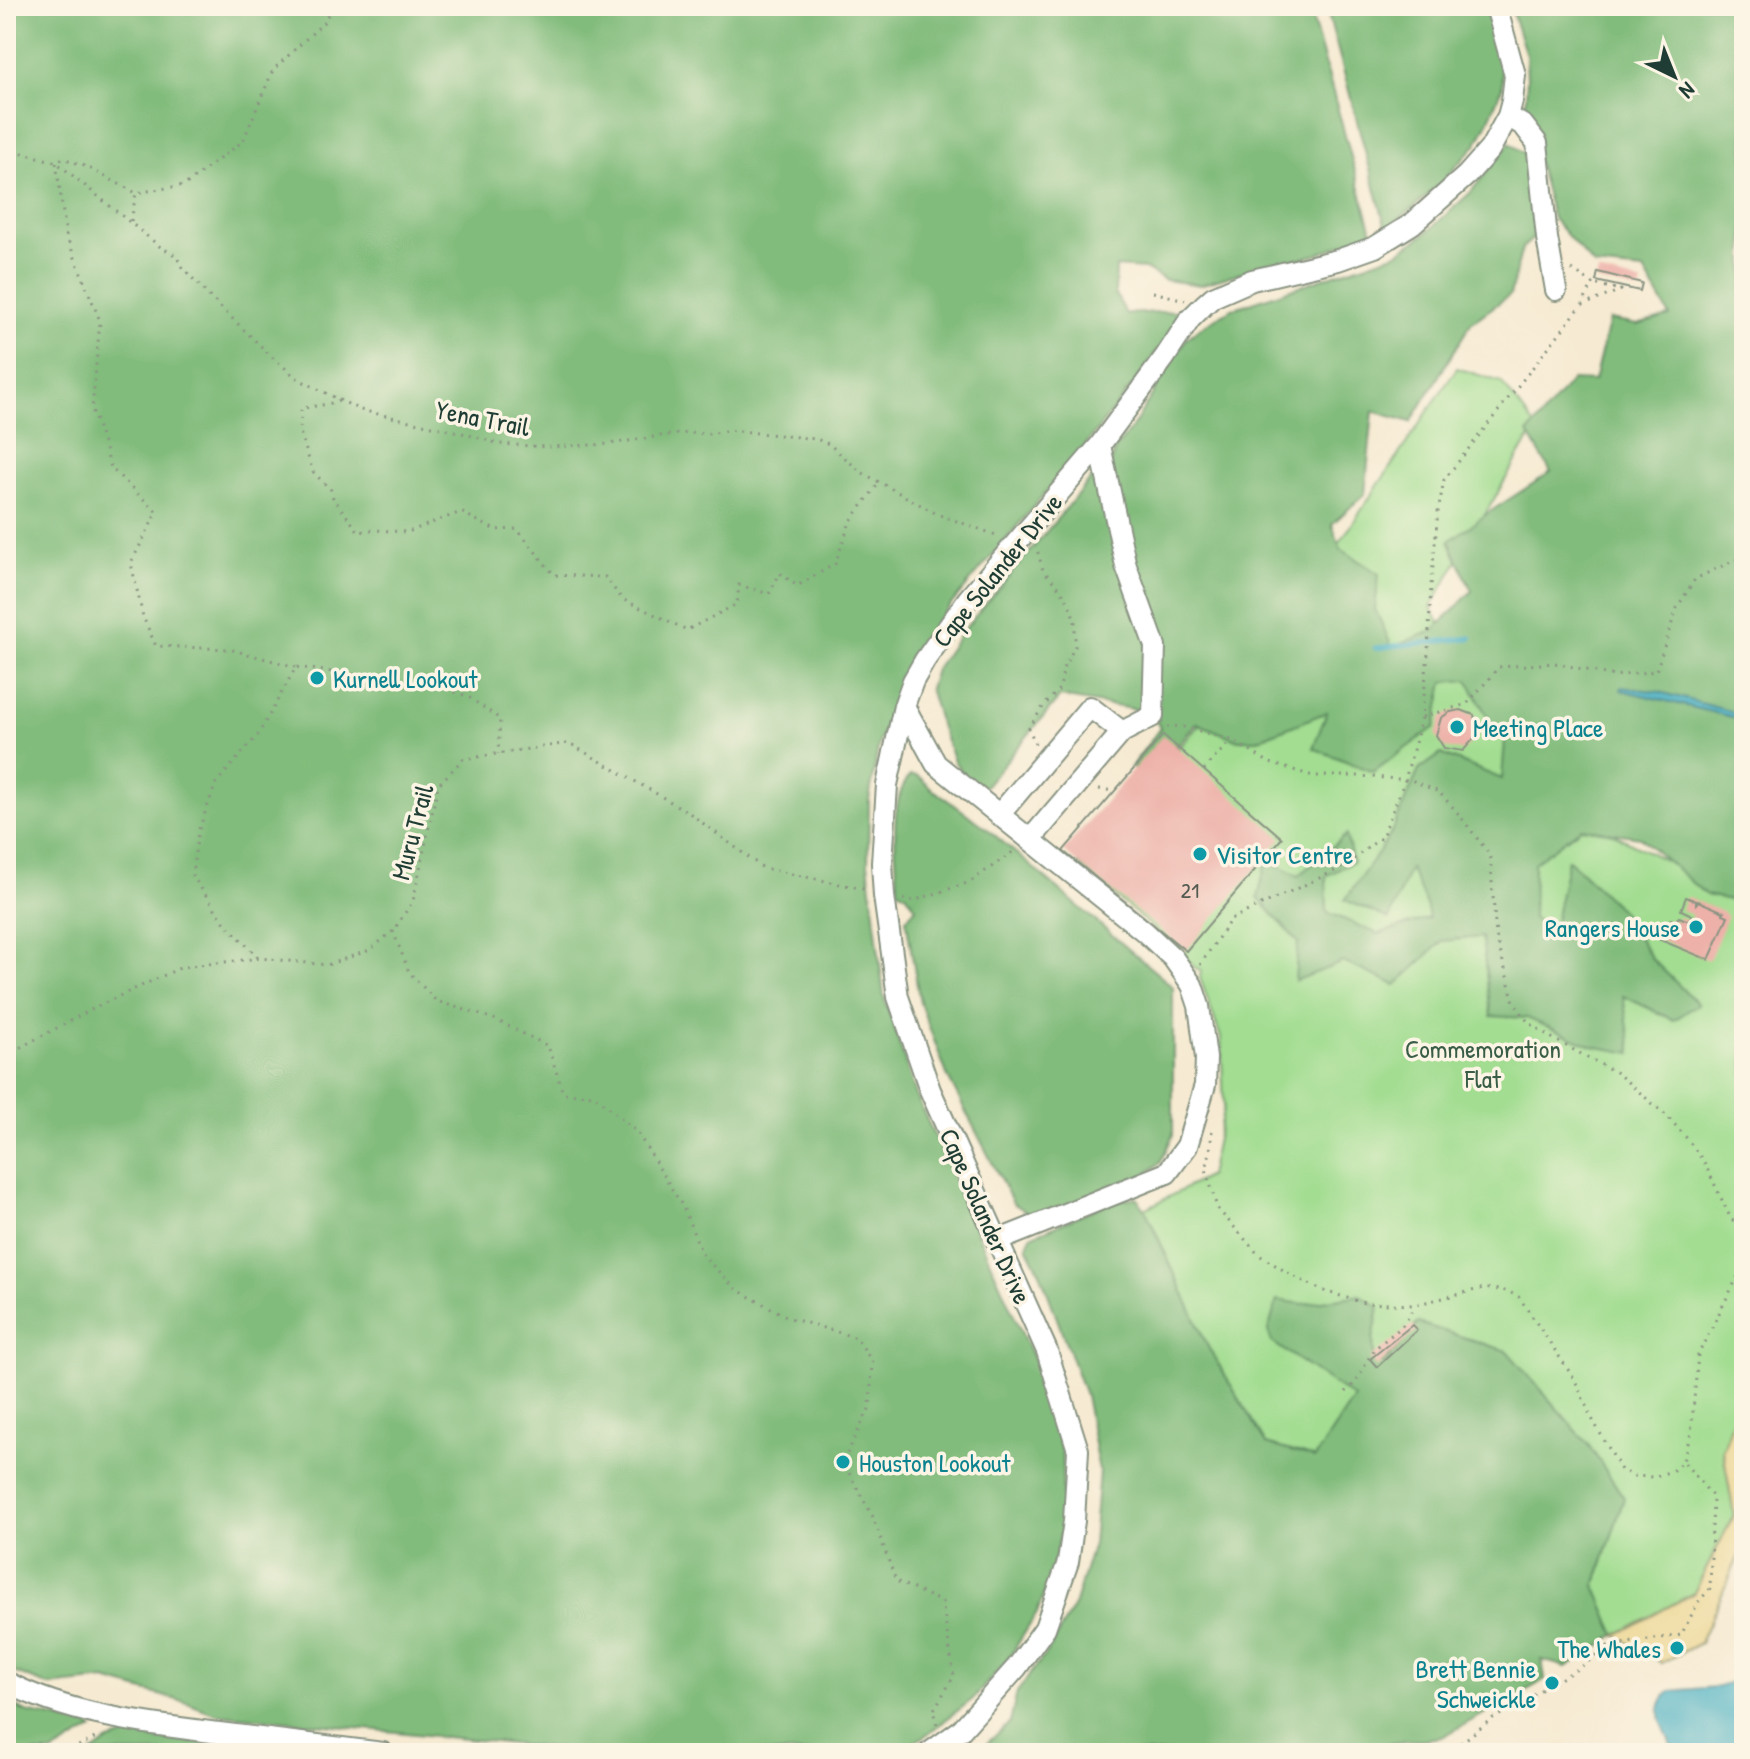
<svg xmlns="http://www.w3.org/2000/svg" width="1750" height="1759" font-family="'Patrick Hand',sans-serif">
<rect width="100%" height="100%" fill="#fcf5e5"/>
<filter id="ink" filterUnits="userSpaceOnUse"><feTurbulence type="fractalNoise" baseFrequency=".0125" numOctaves="2"/><feDisplacementMap in="SourceGraphic" scale="16" xChannelSelector="R" yChannelSelector="G"/><feConvolveMatrix kernelMatrix="1 2 1 2 8 2 1 2 1" color-interpolation-filters="sRGB"/></filter>
<filter id="wash" filterUnits="userSpaceOnUse"><feTurbulence type="fractalNoise" baseFrequency=".006" numOctaves="4" result="noise"/><feDisplacementMap in="SourceGraphic" scale="32" xChannelSelector="R" yChannelSelector="G"/><feGaussianBlur stdDeviation="1.8" result="paint"/><feColorMatrix in="noise" values="0 0 0 0 0 0 0 0 0 0 0 0 0 0 0 0 0 1.4 0 .05"/><feComposite in="paint" operator="in"/></filter>
<g filter="url(#wash)">
<rect width="100%" height="100%" fill="#f6ead2"/>
<!-- green -->
<path fill="#a2dd91" stroke="#608d62" stroke-width="2" d="M1457 368 1501 382 1536 427 1431 607 1489 720 1569 811 1744 901V1386L1723 1450 1734 1515 1694 1593 1616 1635 1595 1587 1624 1498 1587 1443 1507 1351 1418 1323 1354 1398 1315 1458 1266 1444 1208 1347 1145 1209 1209 1176 1224 1106 1221 1038 1200 978 1201 970 1195 968 1171 943 1078 865 1281 630Z"/>
<!-- forest -->
<path fill="#81bc7b" stroke="#507c58" stroke-width="2" d="M6 6H1309L1372 232 1316 255 1246 271 1201 285 1165 280 1145 269 1116 267 1115 293 1126 314 1177 311V323L1136 381 1083 448 932 627 902 679 879 742 869 800 868 863 884 997 916 1095 1036 1365 1062 1452 1063 1524 1051 1576 1037 1613 1009 1658 973 1699 922 1738 887 1753H604L216 1714 185 1702 105 1680 49 1686 6 1669Z
M1326 6H1485L1501 54 1502 88 1487 124 1476 145 1438 186 1412 209 1386 228Z
M1510 6H1744V903L1706 895 1640 837 1581 828 1534 863 1533 918 1553 931 1568 859 1620 909 1653 960 1698 1004 1674 1020 1623 996 1632 1053 1592 1046 1527 1018 1491 1016 1482 937 1442 941 1396 985 1343 962 1295 981 1298 942 1258 898 1267 858 1298 876 1346 835 1353 862 1326 876 1327 912 1378 934 1429 918 1426 904 1410 868 1389 919 1345 900 1389 837 1419 770 1441 754 1502 779 1505 739 1489 720 1468 680 1444 682 1435 727 1373 772 1313 748 1327 712 1257 740H1238L1197 723 1150 777 1131 767 1160 728 1151 712 1060 697 980 792 967 779 954 761 941 728 929 688 935 670 961 633 1095 474 1112 461 1115 449 1132 428 1186 339 1203 326 1232 309 1397 253 1426 233 1470 193 1509 143 1527 155 1532 177 1539 233 1522 248 1510 295 1471 323 1411 422 1373 411 1365 494 1332 524 1341 549 1379 574 1375 609 1392 647 1433 631 1472 591 1449 541 1494 509 1551 472 1528 433 1572 380 1594 381 1609 320 1637 325 1670 316 1644 271 1594 266 1553 219 1525 116 1527 79 1526 55Z
M911 775 918 776 932 789 984 826 1173 987V1135L1160 1163 1145 1175 1063 1207 1038 1213 1027 1212 1013 1203 948 1077 920 1003 906 919 916 908 907 895 898 890C897 857 887 800 911 775Z
M1136 1197 1145 1209 1208 1347 1266 1444 1315 1458 1354 1398 1272 1342 1268 1331 1277 1300 1303 1304 1360 1295 1379 1307 1373 1340 1374 1358 1384 1364 1418 1323 1507 1351 1587 1443 1624 1498 1595 1586 1616 1635 1566 1667 1542 1660 1545 1680 1442 1737 1310 1753H972L987 1743 1010 1723 1017 1692 1050 1648 1074 1606 1093 1544 1099 1471 1085 1395 1040 1272 1027 1246 1031 1236 1111 1202Z
M6 1701 26 1712 88 1725 93 1729 52 1753H6Z
M129 1735 280 1753H92L107 1742Z"/>
<!-- sand -->
<path fill="#eeda9e" stroke="#868c69" stroke-width="2" d="M1744 1386V1545L1700 1643 1662 1663 1616 1635 1694 1593 1734 1515 1723 1450Z"/>
<!-- water -->
<path fill="#44aec2" stroke="#32767b" stroke-width="2" d="M1622 687 1660 692 1744 715V720L1621 690Z
M1744 1678V1753H1673C1669 1729 1647 1714 1670 1691L1715 1687Z"/>
<g fill="none" stroke-linecap="round" stroke-linejoin="round">
<!-- stream -->
<path stroke="#44aec2" stroke-width="5" d="M1375 648 1471 638"/>
</g>
<g id="blocks">
<!-- building -->
<path fill="#edb1a9" d="M1598 272 1642 283 1640 291 1596 281Z
M1461 710 1474 715 1478 734 1463 751 1444 748 1436 735 1441 718 1450 712Z
M1163 735 1282 838 1186 951 1063 851Z
M1686 897 1696 901V904L1698 901 1724 912 1723 914 1728 916 1709 960 1653 937 1657 926 1666 929 1671 919 1675 921 1679 917 1689 921 1692 915 1681 910Z
M1412 1325 1417 1330 1377 1367 1370 1359Z"/>
</g>
</g>
<g filter="url(#ink)">
<use href="#blocks" fill-opacity="0" stroke="#8a9483" stroke-width="2"/>
<g fill="none" stroke-linecap="round" stroke-linejoin="round">
<defs>
<path id="minor" d="M1508 116 1524 126 1537 143 1547 238 1556 290
M904 706 936 764 1145 932 1173 958 1192 985 1199 1006 1206 1058 1205 1085 1187 1146 1167 1173 997 1241
M999 815 1090 707 1122 732
M1030 840 1122 732 1153 716 1155 646 1126 566 1100 445
M6 1682C71 1716 148 1724 219 1733 274 1740 328 1746 383 1753
M929 1753 961 1730 1017 1667 1045 1628 1068 1562 1074 1521 1078 1450 1047 1351 930 1090 898 997 884 896 882 863 887 785 904 706 913 681 925 660 968 599 1100 445 1165 357 1190 319 1204 305 1213 297 1252 280 1338 260 1375 247 1412 224 1467 175 1490 149 1508 116 1512 101 1515 75 1496 6"/>
</defs>
<!-- minor casing -->
<use href="#minor" stroke="#8a9483" stroke-width="24"/>
<!-- path -->
<path stroke="#8a9483" stroke-width="3" stroke-dasharray="2 6" stroke-linecap="butt" d="M6 152 16 151 56 162 159 246 176 256 184 269 208 295 272 357 298 379 360 410 459 432 499 444 548 447 610 444 660 436 689 433 711 434 729 430 816 439 829 444 861 472 937 514 996 535 1000 533
M131 221 136 193
M1572 270 1593 284 1582 305
M1153 292 1185 300
M339 400C327 406 314 405 301 409L300 432 313 472 331 490 333 498 359 532 375 530 408 532 461 512 495 530 517 529 554 575 605 577 622 599 687 630 737 604 739 585 769 594 780 573 797 586 835 564 850 522 879 483
M296 667 229 649 156 646 143 617 131 563 157 512 111 468 92 409 100 321 66 235 56 162 63 158 87 167 136 193 185 185 243 141 273 70 323 23 333 6
M1422 717 1467 704 1499 667 1555 663 1614 676 1656 671 1677 608 1695 579 1739 558 1744 559
M1167 727 1180 726 1231 740 1270 763 1313 776H1360L1411 780 1439 792 1457 812 1490 855 1496 936 1514 1002 1528 1022 1555 1040 1617 1073 1667 1116 1685 1136 1704 1162 1731 1219 1744 1230
M1035 744 1029 728 1043 707 1060 688 1064 666 1075 647V622L1070 605 1061 590 1043 570 1036 546
M1204 770 1231 740
M1099 789 1115 791
M903 899 913 901 970 882 1014 851
M393 931 409 972 436 1001 494 1019 548 1046 563 1093 594 1095 637 1132 683 1207 703 1256 737 1290 790 1318 857 1338 872 1362 870 1407 843 1462 873 1517 896 1581 942 1602 954 1676 933 1711 937 1725
M258 957 225 923 192 875 198 832 216 783 258 735 296 667 339 673 418 680 467 696 500 719 498 754
M1200 965 1231 919 1341 868 1382 837 1405 780 1422 717 1428 653 1431 586 1438 512 1444 480 1581 306 1621 290 1593 284
M6 1055 100 1005 182 967 260 958 327 965 370 950 393 931 413 901 438 785 463 759 569 743 688 812 763 868 864 889
M1212 1131 1210 1152 1206 1169 1217 1208 1259 1255 1293 1276 1324 1291 1364 1303 1414 1305 1484 1288 1507 1291 1519 1297 1575 1380 1590 1415 1621 1470 1634 1476 1653 1477 1672 1471 1683 1461 1691 1433 1698 1355 1744 1264
M1346 1392C1350 1387 1356 1383 1359 1377 1365 1368 1367 1358 1375 1349 1392 1332 1405 1330 1414 1305
M64 1753 97 1737 98 1734
M1448 1753 1493 1718 1521 1705 1539 1691 1581 1667 1608 1646 1681 1635 1699 1601 1710 1589 1713 1497 1683 1461"/>
<!-- minor -->
<use href="#minor" stroke="#fff" stroke-width="20"/>
</g>
</g>
<!-- markers -->
<g fill="#0f9aa8" stroke="#fcf5e5" stroke-width="3">
<circle cx="317" cy="678" r="8"/>
<circle cx="1457" cy="727" r="8"/>
<circle cx="1200" cy="854" r="8"/>
<circle cx="1696" cy="927" r="8"/>
<circle cx="843" cy="1462" r="8"/>
<circle cx="1677" cy="1648" r="8"/>
<circle cx="1552" cy="1683" r="8"/>
</g>
<g text-anchor="middle" dominant-baseline="central" stroke-width="7" stroke-linejoin="round" paint-order="stroke">
<!-- number labels -->
<g font-size="22" fill="#525a51">
<text x="1190" y="890">21</text>
</g>
<!-- street labels -->
<g font-size="26" fill="#1f3d34" stroke="#fcf5e5">
<text transform="translate(483 418) rotate(11)">Yena Trail</text>
<text transform="translate(997 570) rotate(-51)">Cape Solander Drive</text>
<text transform="translate(412 832) rotate(-75)">Muru Trail</text>
<text transform="translate(986 1216) rotate(66)">Cape Solander Drive</text>
</g>
<!-- culture labels -->
<g font-size="26" fill="#0d838f" stroke="#fcf5e5" text-anchor="start">
<text x="333" y="678">Kurnell Lookout</text>
<text x="1473" y="727">Meeting Place</text>
<text x="1216" y="854">Visitor Centre</text>
<text x="1680" y="927" text-anchor="end">Rangers House</text>
<text x="859" y="1462">Houston Lookout</text>
<text x="1661" y="1648" text-anchor="end">The Whales</text>
<text x="1536" y="1668" text-anchor="end">Brett Bennie<tspan x="1536" dy="30">Schweickle</tspan></text>
</g>
<!-- park labels -->
<g font-size="26" fill="#395d47" stroke="#fcf5e5">
<text x="1483" y="1048">Commemoration<tspan x="1483" dy="30">Flat</tspan></text>
</g>
</g>
<!-- margin -->
<rect width="1750" height="1759" fill="none" stroke="#fcf5e5" stroke-width="32"/>
<!-- north arrow -->
<g transform="translate(1674 76) rotate(137)" stroke="#fcf5e5" stroke-width="6" paint-order="stroke">
<path d="M0-6L14 30L0 20L-14 30Z" fill="#1f3d34"/>
<text y="-12" font-size="22" font-weight="bold" text-anchor="middle" fill="#1f3d34">N</text>
</g>
</svg>
